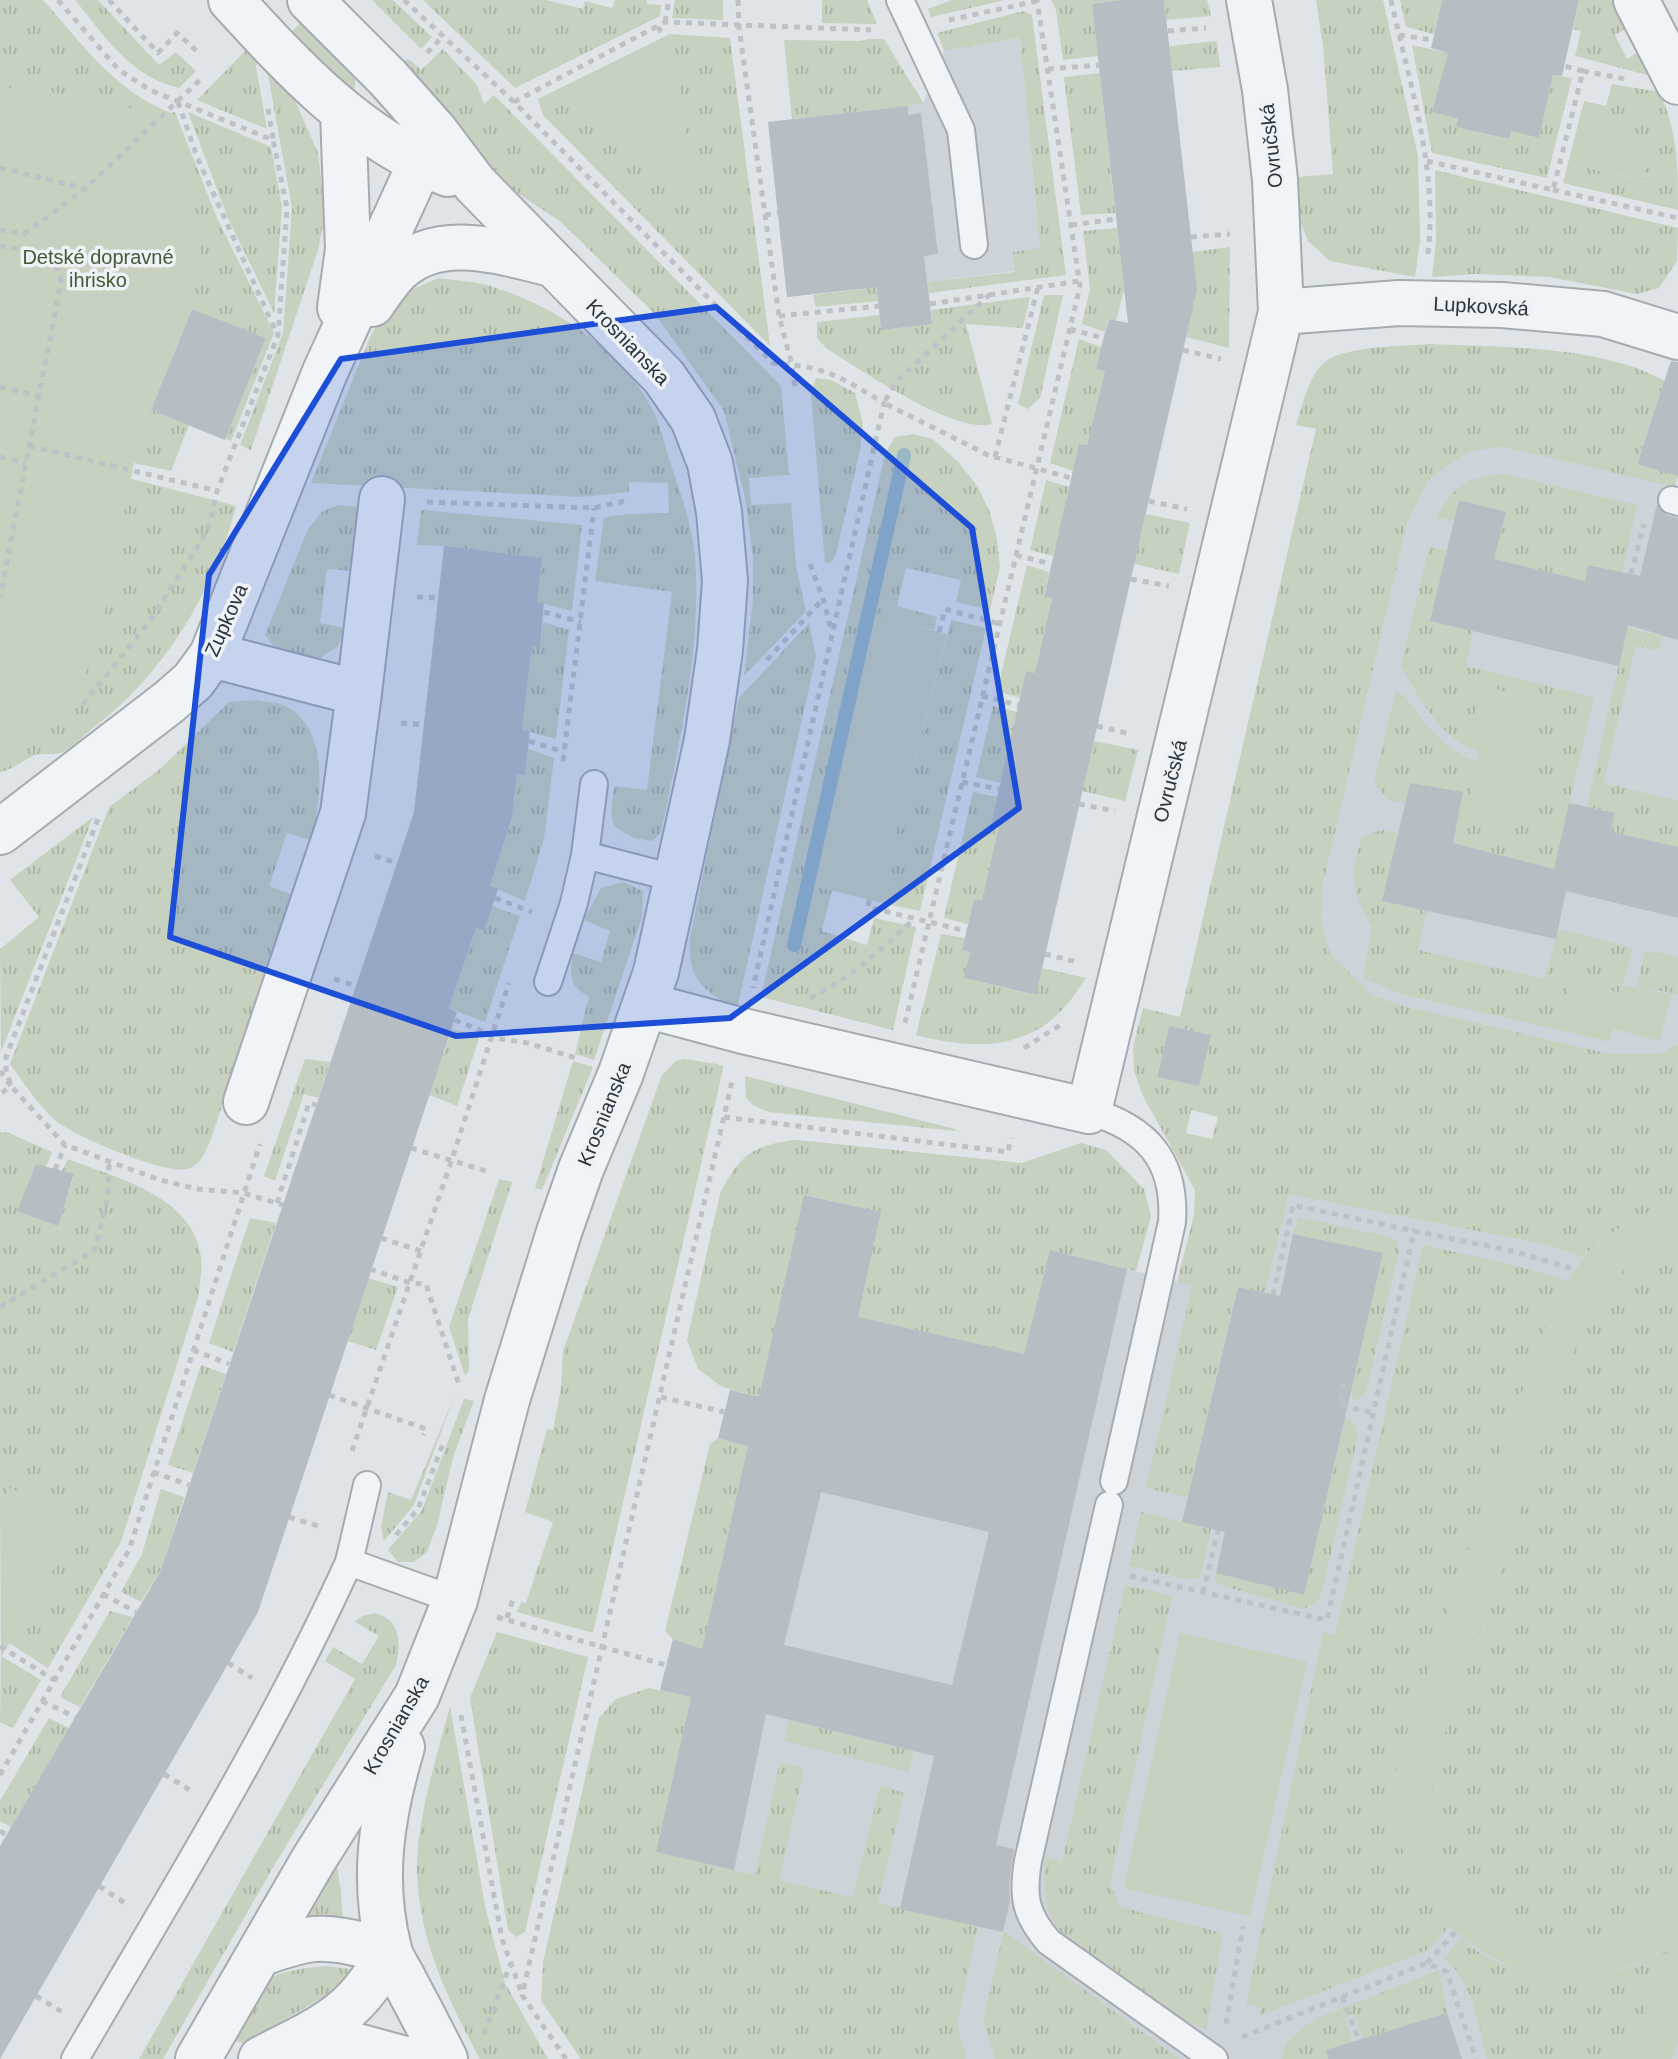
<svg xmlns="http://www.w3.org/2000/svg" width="1678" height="2059" font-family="Helvetica,sans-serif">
<defs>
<pattern id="grass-tufts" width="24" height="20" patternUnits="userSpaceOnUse" patternTransform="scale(2)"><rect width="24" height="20" fill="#c7d1bf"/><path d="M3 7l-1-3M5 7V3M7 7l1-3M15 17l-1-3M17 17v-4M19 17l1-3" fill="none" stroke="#abb4a5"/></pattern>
</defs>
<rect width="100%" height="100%" fill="#dee4e8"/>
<!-- built -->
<path fill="#ccd3d9" d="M1020 38 1040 249 1015 271 928 282 932 324 881 330 877 287 787 297 768 122 923 104 944 51Z
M1328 436 1566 445 1678 476 1661 544 1678 548V2059H736L656 1852 691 1698 660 1690 673 1639 702 1648 747 1446 718 1438 730 1390 758 1397 804 1195 881 1212 858 1317 1024 1354 1050 1250 1192 1285Z"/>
<!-- grass -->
<path fill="url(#grass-tufts)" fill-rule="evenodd" d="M0 0H43C79 40 110 85 160 108L0 143Z
M75 0H98L159 65 176 52 196 71 179 88C129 76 106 37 75 0Z
M372 0H393L432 37 421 49Z
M423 0H546L583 9 585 1 612 8 615 0H647V4L661 5 660 16 515 88Z
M675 0H723V20L672 18Z
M822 0H867L877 24 822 23Z
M952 0H1005L931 17 928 9Z
M1051 0H1120L1092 4 1098 56 1063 60 1056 10Z
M1164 0H1207L1211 16 1166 20Z
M1316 0H1383L1418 156 1420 241 1415 277 1330 261 1308 241 1300 221 1298 177 1333 174 1323 45Z
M1400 0H1442L1434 34 1406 27Z
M1573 0H1614L1628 27 1615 35 1627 59 1641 50 1651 76 1575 56 1581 31 1573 29 1579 2Z
M1024 11 1032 15 1066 275 929 293 928 282 1015 272 1013 252 1040 248 1020 38 944 51 937 33Z
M301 22 355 79V91L344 94 288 36Z
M670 34 730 38 770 346 543 115 538 99 552 92 696 199Z
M869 39H884L924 104 792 119 784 40 859 41Z
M1217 41 1220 67 1172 71 1169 46Z
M252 44 267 129 197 100Z
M1412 45 1448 53 1433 112 1458 119 1457 127 1508 139 1511 131 1539 138 1553 75 1572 78 1547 178 1432 153Z
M443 49 477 85 484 104 494 95 781 386 789 475 749 478 751 505 791 503 796 566 806 611 744 676 753 601V556L745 498 724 411 654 313 561 222 516 192 422 105 401 60H410L421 70Z
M265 58 291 91 318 153 325 214 318 250 251 450 240 445 283 333 292 208Z
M1100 73 1115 213 1081 215 1064 77Z
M1612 84 1660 92C1678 138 1678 162 1678 210L1563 183 1568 163 1652 183 1606 106Z
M175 112 217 218 274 333 231 441 225 439 266 338 191 309 151 410 189 425 171 471 134 463 171 113Z
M188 112 271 147 282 207 274 313 227 216Z
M1435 170 1678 228 1677 261 1659 288 1637 294 1549 277 1475 274 1432 277 1436 242Z
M1117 228 1124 288 1193 252 1230 247 1229 348 1186 337 1192 309 1123 293 1116 321 1108 319 1105 332 1082 324 1090 289 1083 231Z
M439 278C456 281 476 281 493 287 554 306 619 348 650 405 661 423 665 448 672 468 681 495 693 528 695 556 702 650 679 742 661 833L652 841 634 838 615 827 611 816 614 786 647 790 672 592 595 581 604 517 629 514 669 513 668 483 629 482V492L582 497 311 483 371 335 385 311 406 292Z
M877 287 879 301 816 307 813 295Z
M1044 295H1063L1040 398 1028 409 1018 404Z
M1030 297 1023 328 966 324 992 424C955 435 860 369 827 349L817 338V322L880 315 881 330 932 324 931 310Z
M1079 339 1101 347 1096 369 1105 371 1087 445 1079 444 1073 471 1050 463Z
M1430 344C1498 347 1568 346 1633 367 1648 372 1663 380 1678 387V431L1651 421 1637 463 1678 476 1675 487 1500 446 1469 452 1448 465 1427 482 1407 523 1322 888 1321 923 1330 953 1371 995 1400 1005 1610 1054H1659L1678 1045V1201C1639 1215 1613 1228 1583 1257L1549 1245 1289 1194 1265 1292 1237 1287 1188 1497 1146 1488 1192 1286 1177 1282 1194 1215 1195 1190 1143 1096 1134 1071 1133 1047 1143 1008 1180 1017 1316 429 1296 425C1303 405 1308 376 1325 362 1343 346 1406 346 1430 344ZM1169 1026 1211 1035 1157 1076ZM1191 1110 1218 1117 1212 1139 1186 1133Z
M816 378 831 380 855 393 863 424 860 450 836 554 832 562 825 563 811 394Z
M914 434 933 439 959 463 978 487 990 513 997 539 1000 567 990 610 956 602 961 580 906 568 897 606 937 617 934 630 875 617 826 811 813 885 832 890 822 931 867 945 874 918 916 927 893 1030 761 997 885 454 895 437Z
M44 456 236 506C213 594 164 674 92 729 83 736 73 748 63 752 54 756 42 752 33 756 21 762 14 769 0 772V652Z
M1504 474 1637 505 1622 572 1589 565 1585 581 1494 559 1506 512 1459 500 1454 520 1436 518C1453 486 1467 477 1504 474Z
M1046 480 1069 487 1066 499 1074 501 1064 547 1055 546 1053 556 1030 550Z
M339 505 359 507 351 571 327 569 320 623 345 628 338 646 316 661 276 649 265 635 308 529 323 511Z
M421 510 582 525 572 611 537 602 444 546 417 545Z
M1146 514 1190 523 1179 574 1134 564Z
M1429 547 1447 551 1430 620 1473 631 1466 666 1594 697 1554 869 1453 843 1462 792 1410 784 1405 803 1388 800 1374 782 1395 693 1404 695C1422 720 1446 754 1477 761L1480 750C1441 742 1420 698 1401 666Z
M1027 565 1049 572 1044 596 1052 598 1035 673 1026 672 1020 698 997 691Z
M951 620 986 628 920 911 878 902Z
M543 622 569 630 556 739 522 730 532 646 540 647Z
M809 623 816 657 737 1009C703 992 687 978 690 938L739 698Z
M1627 628 1663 636 1658 650 1636 646 1603 783 1678 801V847L1611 832 1615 813 1587 807Z
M256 700C266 702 279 702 287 707 330 730 322 802 310 840L287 833 269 886 293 895 210 1142C204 1154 200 1166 187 1169 165 1175 74 1136 56 1121 38 1105 24 1083 10 1064L109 807 160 769 229 702Z
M993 706 1017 712 1014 723 1022 724 1011 775 1003 773 1000 783 976 777Z
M1094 741 1138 750 1125 801 1082 791Z
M528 749 554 758 544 839 525 901 490 886 512 819 517 774H525Z
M973 792 997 797 991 824 999 825 982 900 974 899 968 924 944 918Z
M93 817 1 1052 0 949 39 917 10 880Z
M1381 830 1398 833 1382 901 1426 911 1418 950 1545 979 1558 929 1633 948 1620 993 1570 980 1560 1030 1405 995 1363 978 1372 928 1359 902 1353 873 1361 838Z
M624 882 643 891 642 917 594 1060 575 1054 589 996C569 988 569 973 573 953L601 962 610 931 584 920 601 888Z
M492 906 520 916 485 1022 449 1008 476 928 484 931Z
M941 934 965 938 962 950 970 952 964 978 1035 995 1042 968 1086 978C1078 989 1070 1003 1059 1013 1020 1052 965 1048 916 1035Z
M1645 950 1678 957V994L1637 987Z
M452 1029 479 1038 457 1106 422 1092 435 1051 444 1053Z
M305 1059 330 1062 318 1098 304 1094 275 1181 264 1176Z
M684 1059 717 1064 723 1066V1069L593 1633 517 1612 521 1602 526 1603 553 1522 525 1512 547 1429 553 1430 561 1388 563 1351 662 1075 676 1061Z
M573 1061 593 1067 542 1190 535 1188Z
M745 1076 955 1129 956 1131 768 1112 753 1105 746 1098Z
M0 1132 9 1133 52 1152 46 1167 18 1211 58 1225 74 1176 62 1171 68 1159C116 1178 193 1195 201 1257 203 1269 199 1283 199 1294L121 1542 48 1668 9 1643 78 1528 0 1502Z
M797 1140 1022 1163 1081 1143 1106 1150 1144 1189 1151 1216 1136 1271 1050 1250 1024 1354 858 1317 881 1212 805 1195 759 1397 722 1387 698 1369 687 1340 720 1194C739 1155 754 1144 797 1140Z
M499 1179 512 1182 468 1319 469 1370 465 1376 449 1327Z
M1298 1217 1390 1237 1397 1242 1399 1251 1366 1393 1360 1398 1352 1400V1386L1383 1254 1293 1234Z
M250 1218 276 1223 233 1352 209 1343Z
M1678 1240V1891C1662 1907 1634 1929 1612 1935 1546 1954 1475 1922 1445 1862 1430 1833 1432 1802 1432 1771L1586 1316C1609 1282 1637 1250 1678 1240Z
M1423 1245 1509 1264 1567 1280 1558 1296 1396 1828C1409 1866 1422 1898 1449 1927L1428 1950 1259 2016 1261 2007 1246 2004 1323 1633 1335 1635Z
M368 1278 398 1287 376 1350 347 1341Z
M201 1365 226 1374 193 1473 168 1465Z
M454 1397 414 1505 384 1541 381 1527 388 1492 411 1500Z
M464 1399 474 1401 454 1454 437 1525 427 1552 414 1562H398L388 1550 422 1510Z
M1329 1411C1344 1416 1355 1418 1358 1435L1322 1592 1316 1603 1303 1609 1214 1583 1216 1573 1304 1595 1344 1423Z
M718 1438 748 1446 702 1649 673 1639 665 1631 710 1444Z
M161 1489 184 1497 164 1564 141 1602 121 1592 142 1554Z
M1141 1512 1211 1528 1202 1571 1198 1578 1187 1579 1129 1566Z
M1125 1585 1172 1596 1110 1883 1120 1907 1223 1933 1206 2029C1178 2025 1070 1949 1055 1924 1043 1905 1045 1879 1044 1858L1062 1862Z
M110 1611 133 1617 80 1707 60 1697Z
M374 1613C401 1619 401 1643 396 1665L272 1869 163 2059H139L355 1679 325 1661 333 1647 362 1664 379 1636 355 1622 362 1616Z
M497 1632 588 1657 525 1932 516 1937 508 1930 470 1698Z
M1 1656 41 1680 13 1728 0 1722Z
M649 1688 691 1697 656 1852 755 1875 780 1762 804 1769 779 1881 853 1897 880 1786 904 1793 878 1903 978 1926 957 2024 966 2059H581L541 2001 543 1962 599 1718 616 1699Z
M450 1706 486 1911 505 1983 548 2059H480C448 2000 418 1938 417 1869 417 1817 437 1756 450 1706Z
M49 1718 69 1728 11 1827 0 1821V1801Z
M789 1720 914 1751 909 1772 784 1741Z
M335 1848C336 1861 345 1914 342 1921L294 1922Z
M1004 1931 1179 2059H995L983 2021Z
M1461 1938C1500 1977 1571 1982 1621 1970 1637 1966 1653 1957 1668 1950L1630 2059H1487C1478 2026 1473 1978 1443 1959Z
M326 1966 350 1969 354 1974 348 1983 244 2043 235 2041 230 2031C236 2019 240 2005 247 1995 263 1973 301 1968 326 1966Z
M1439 1970 1447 2013 1363 2039 1354 2014 1345 2018 1358 2059H1281L1286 2044 1299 2030 1317 2018Z"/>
<!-- park -->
<path fill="#c7d1bf" d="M670 34 697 200 552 92Z
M0 87 35 89 133 108 154 106 171 113 183 138 196 215 199 265 192 309 151 410 134 463 99 644 85 674 46 725 19 750 0 755Z
M1584 101 1606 106 1653 183 1568 163Z
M875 616 947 634 878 902 813 886 826 811Z
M1482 686 1540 700 1528 762 1538 765 1527 822 1467 810 1480 751 1465 747Z
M1570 980 1620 993 1623 985 1667 994 1672 992 1660 1041 1613 1029 1609 1042 1560 1030Z
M1678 1201V1240C1637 1250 1608 1282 1586 1317L1432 1771C1432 1802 1430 1833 1445 1862 1475 1922 1546 1954 1612 1935 1634 1929 1662 1907 1678 1891V2041L1672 2059H1630L1667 1951C1635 1963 1611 1976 1575 1977 1472 1979 1387 1886 1394 1784 1395 1765 1403 1744 1409 1726 1420 1693 1431 1660 1442 1628 1480 1517 1514 1404 1558 1296 1592 1240 1617 1224 1678 1201Z
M10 1487 78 1528 1 1657 0 1502Z
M1180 1633 1307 1662 1250 1916 1124 1888Z"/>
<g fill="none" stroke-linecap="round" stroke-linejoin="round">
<!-- stream -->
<path stroke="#99b8c7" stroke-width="14" d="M794 945 904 455"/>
</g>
<!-- building -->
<path fill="#b6bec4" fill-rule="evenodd" d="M1120 0H1164L1197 289 1036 995 964 978 970 952 962 950 974 899 982 900 999 825 991 824 1026 671 1035 673 1052 598 1044 597 1079 444 1087 445 1105 371 1096 369 1101 347 1109 319 1128 323 1092 4Z
M1442 0H1579L1562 76 1553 75 1539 138 1511 131 1509 139 1456 127 1458 119 1432 112 1448 53 1431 48Z
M908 106V115L921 113 938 254 924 256 932 324 881 330 877 287 787 297 768 122Z
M192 309 266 338 225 440 151 410Z
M1671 361 1678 362V476L1637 464Z
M1459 500 1506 512 1494 559 1585 581 1588 565 1640 576 1657 504 1666 515 1678 518V640L1628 625 1619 666 1430 621Z
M444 546 542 558 537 602 544 603 540 647 532 646 522 730 530 731 525 775 517 774 512 818 490 886 498 889 484 931 476 928 449 1008 457 1012 258 1612 0 2059V1846L161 1570 414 812Z
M1410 783 1463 792 1453 843 1554 869 1569 803 1615 813 1611 832 1678 847V918L1566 891 1556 939 1382 901Z
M1169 1026 1211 1035 1199 1086 1157 1077Z
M36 1164 74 1174 58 1226 17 1211Z
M804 1195 881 1212 858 1317 1024 1354 1050 1250 1127 1269 996 1845 1014 1849 1009 1884 1010 1901 1003 1932 900 1909 934 1756 766 1714 734 1870 656 1852 691 1697 660 1690 673 1639 702 1649 748 1446 718 1438 730 1390 759 1397ZM821 1492 989 1532 952 1685 784 1645Z
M1293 1234 1383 1253 1304 1595 1216 1573 1225 1532 1182 1522 1238 1287 1280 1296Z
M1447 2013 1462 2059H1328L1326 2050Z"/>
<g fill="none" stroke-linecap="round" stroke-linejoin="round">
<defs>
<path id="lane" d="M900 0 961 130 974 245
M1672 500 1678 502
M585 855 594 784
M548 982 574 903 585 855 678 879
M1089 1111C1147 1128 1176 1160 1172 1222L1114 1481
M367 1485 349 1562 455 1600
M1109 1505 1028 1861C1022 1897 1025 1914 1049 1942L1214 2059
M75 2059C170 1896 271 1734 349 1562"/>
<path id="street" d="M231 0C294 69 359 140 448 174
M1636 0 1678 82
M372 304C380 292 388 280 398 270 440 230 504 253 552 264
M340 308 348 249 343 112
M1281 312 1399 303 1502 305 1603 314 1678 337
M212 655 359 693 343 813 246 1102
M359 693 382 499
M0 832 169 702 193 681 212 655 325 372 435 131
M646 1005 743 1031 1089 1111 1281 312 1275 180 1265 90 1249 0
M402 1747C382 1814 371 1879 389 1949 391 1960 400 1971 405 1982 419 2008 432 2033 445 2059
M259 1954C277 1948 295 1941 314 1939 339 1937 365 1946 389 1951 357 2016 321 2028 261 2059
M306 2038 357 2046 405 2059
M198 2059 314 1859 417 1696 455 1600 507 1400 559 1232 581 1169 621 1073 656 972 707 740 720 650 725 581 719 512 710 463 693 419 664 377 475 184 435 131 388 78 310 0"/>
</defs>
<!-- lane casing -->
<use href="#lane" stroke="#a4acb2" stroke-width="30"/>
<!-- street casing -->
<use href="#street" stroke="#a4acb2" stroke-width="48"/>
<!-- path -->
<path stroke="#bdc2c6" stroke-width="5" stroke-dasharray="6 6" stroke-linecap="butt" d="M58 0 119 70 152 91 273 140 287 208 278 335 217 491 211 521 197 548 149 622 80 708
M109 0 158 53 177 33 200 54
M404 0 514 102 773 363 792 365 795 387
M738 0 739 27 779 316 792 365C831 369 852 384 884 403L753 988
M1391 0C1409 82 1440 175 1427 259
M949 20 1037 1
M665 22 669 0
M658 27 664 37
M1168 31 1206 28
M1399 35 1433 40
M427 53 443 36
M1048 69 1099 65
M1583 71 1626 79
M178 102 197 157 276 332
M514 102 665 22 871 30
M268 109 273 139
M1427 161 1553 190 1583 71 1564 66
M0 168 84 188
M1553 190 1678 218
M765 215 778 213
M1071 225 1116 219
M0 230 24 234 85 189 203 77
M1191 237 1230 234
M0 246C26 251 57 250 61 282L0 597
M990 294 895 383 884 403 988 455 1071 478
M930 304 1079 281
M779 316 879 306
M1070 329 1103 338
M1183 350 1221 359
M0 387 39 396
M29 446 218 491
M0 457 26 463
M995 457 1038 287
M1149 501 1187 509
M427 502 594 508 629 500
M1016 555 1051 564
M810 564 823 599 832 632
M1631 574 1644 524
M1131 579 1169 586
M417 597 438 598
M544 612 581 622
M939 632 945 609 1000 624
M767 660 823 599
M982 696 1018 705
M401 723 424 725
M1097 726 1131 734
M529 741 564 752
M563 761 594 508
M962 782 999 789
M1079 804 1115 811
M98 819 6 1057V1069L11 1086 65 1145 160 1180 198 1189 243 1193 283 1205
M375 856 397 863
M495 898 532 912
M869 900 868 907 966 931
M1045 954 1077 962
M334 979 356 986
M810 998C850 979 882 949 914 919
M455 1020 501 1039 528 1043 579 1059
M905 1023 1080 286 1037 0
M1024 1048 1062 1024
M0 1071 11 1086 0 1094
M724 1117 1008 1152 1011 1138
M411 1148 486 1171
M55 1170 65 1145
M277 1203 309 1103 316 1105
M381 1238 421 1251
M370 1269 410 1283 426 1284 460 1388
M1273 1295 1293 1205 1414 1231
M0 1307 95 1250 108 1196 109 1164
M193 1350 229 1364
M1344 1383 1340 1405 1373 1413
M329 1395 426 1429 423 1435
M661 1397 724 1412
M352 1451 451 1162 509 983
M153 1472 189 1485
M289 1517 318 1526
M396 1535 418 1509 444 1441
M1130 1576 1327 1620 1414 1231 1512 1251 1574 1269
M1203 1593 1218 1530
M103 1594 136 1612
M497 1617 666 1665
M507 1618 513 1599
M0 1646 54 1680
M228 1663 252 1678
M42 1701 75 1717
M461 1715 502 1939 522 1994
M164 1774 190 1790
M0 1775 129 1550 260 1144
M0 1831 7 1835
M99 1886 125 1903
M1427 1963 1455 1932
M36 1996 62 2012
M1342 1997 1359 2040
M1226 2024 1243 1926
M484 2034 510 1965
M1242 2037 1427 1963 1447 1972 1476 2059
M566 2059 522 1995 733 1077"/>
<!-- lane -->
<use href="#lane" stroke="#f1f4f6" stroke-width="26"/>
<!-- street -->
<use href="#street" stroke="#f1f4f6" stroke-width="44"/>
</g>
<!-- marked area -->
<path fill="#1d4ed8" fill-opacity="0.2" stroke="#1d4ed8" stroke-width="6" stroke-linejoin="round" d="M716 307 972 528 1019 808 730 1018 456 1036 170 937 209 575 341 359Z"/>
<g text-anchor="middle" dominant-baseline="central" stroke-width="7" stroke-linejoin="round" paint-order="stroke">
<!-- street labels -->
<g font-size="20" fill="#28343e" stroke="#eef2f5">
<text transform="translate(1271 146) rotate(-96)">Ovručská</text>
<text transform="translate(1481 306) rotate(3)">Lupkovská</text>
<text transform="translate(628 342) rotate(46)">Krosnianska</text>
<text transform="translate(226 620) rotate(-66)">Zupkova</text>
<text transform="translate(1170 781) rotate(-76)">Ovručská</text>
<text transform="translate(604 1114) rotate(-68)">Krosnianska</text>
<text transform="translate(396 1725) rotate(-60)">Krosnianska</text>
</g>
<!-- park labels -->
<g font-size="20" fill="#435a35" stroke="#eef2f5">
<text x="98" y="257">Detské dopravné<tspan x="98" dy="23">ihrisko</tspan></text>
</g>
</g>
</svg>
